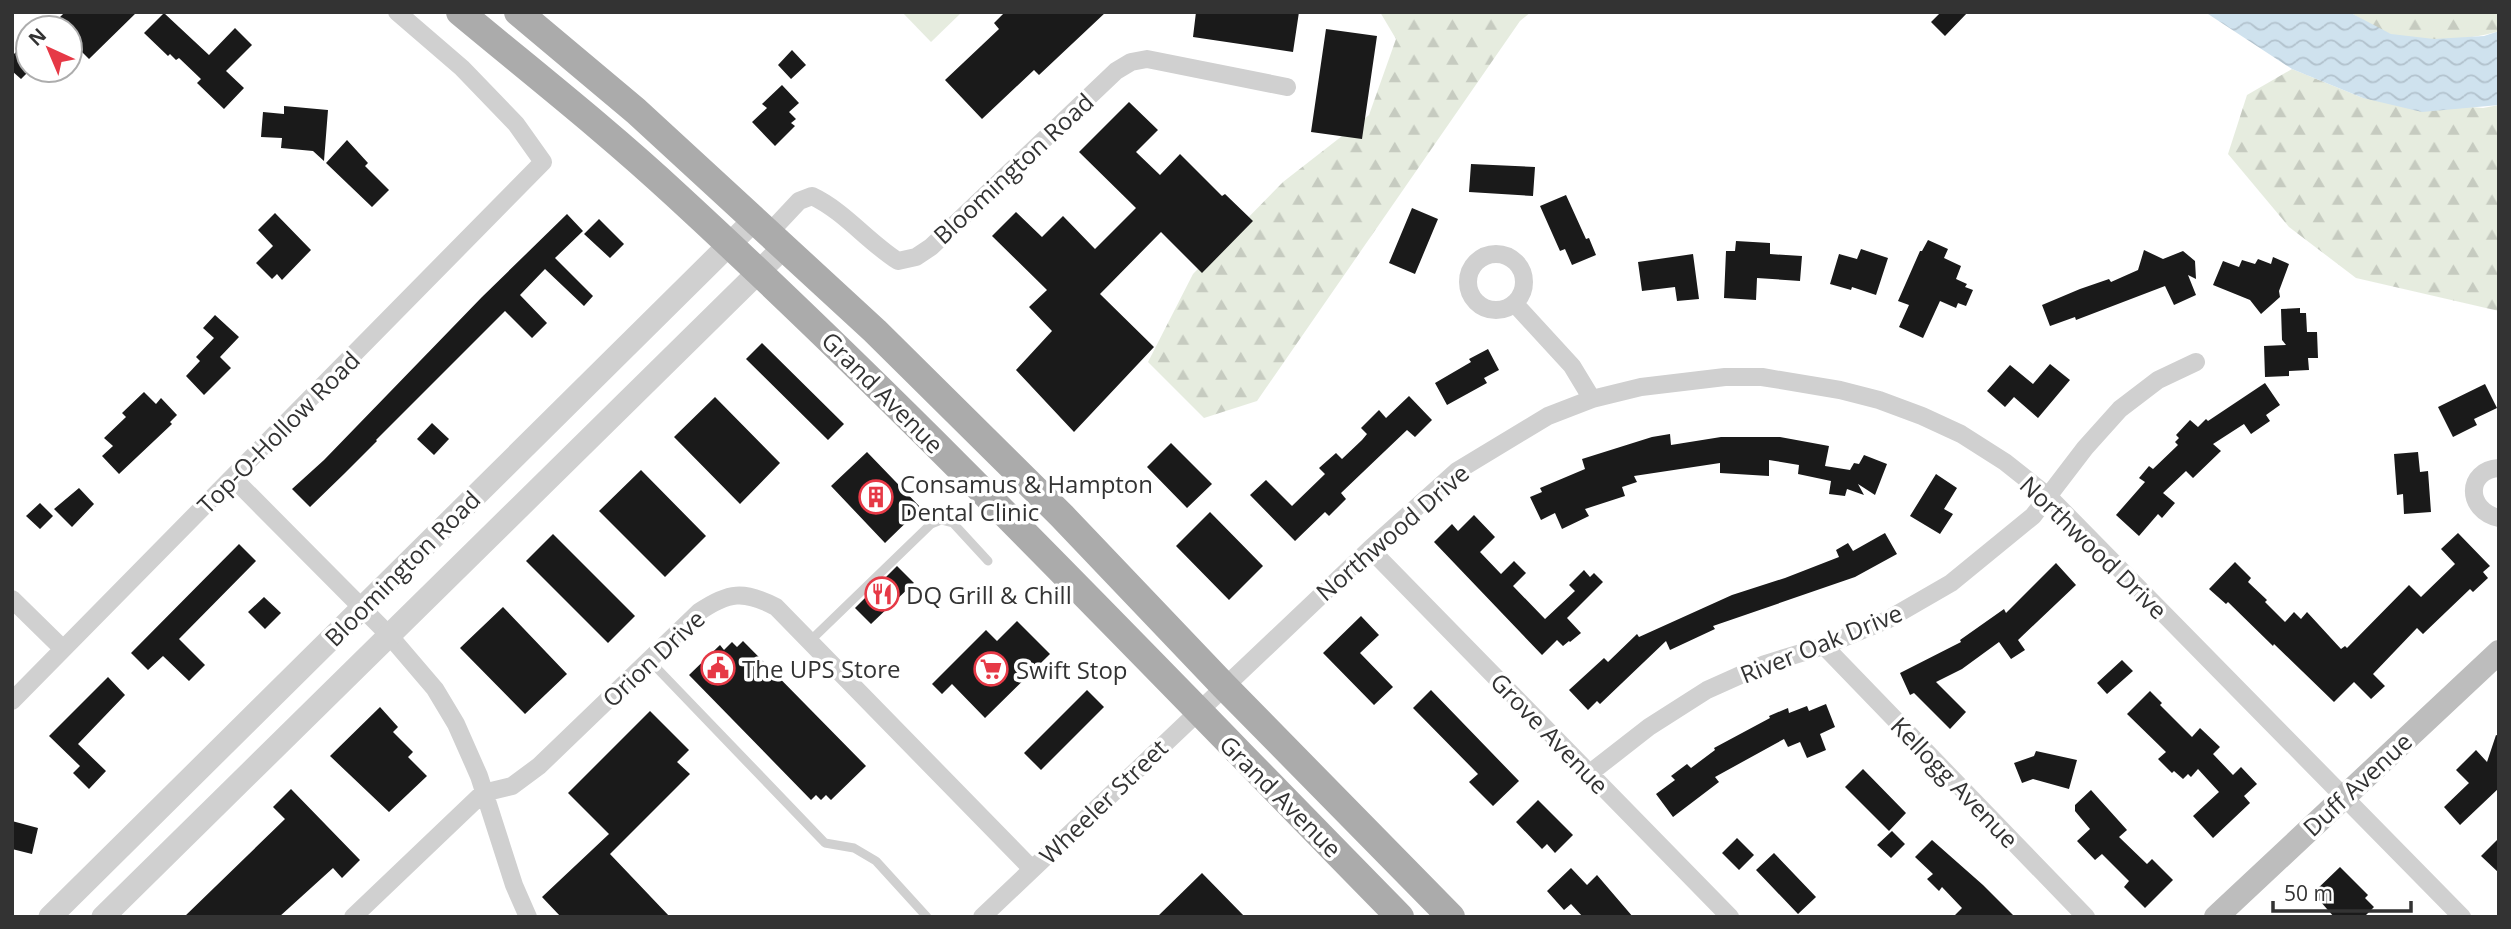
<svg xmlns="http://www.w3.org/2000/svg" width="2511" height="929" font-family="'Open Sans',sans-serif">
<defs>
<pattern id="forest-firs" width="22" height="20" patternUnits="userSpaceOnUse" patternTransform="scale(1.75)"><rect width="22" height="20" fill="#e6ecdf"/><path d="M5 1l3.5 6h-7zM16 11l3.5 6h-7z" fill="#c6cbc0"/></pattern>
<pattern id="water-waves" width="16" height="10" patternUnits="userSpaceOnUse" patternTransform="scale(1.75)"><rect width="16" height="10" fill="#cfe2ee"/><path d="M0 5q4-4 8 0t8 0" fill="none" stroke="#b2c2cd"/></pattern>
</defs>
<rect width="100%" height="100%" fill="#fff"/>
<!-- green -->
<path fill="#e6ecdf" d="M902 12H962L931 42Z"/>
<!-- forest -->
<path fill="url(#forest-firs)" d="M1380 12H1531L1520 21 1257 401 1204 418 1148 362 1193 274 1283 182 1369 115 1396 39Z
M2349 12H2499V31C2473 40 2414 44 2388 33 2375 28 2362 19 2349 12Z
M2292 69 2363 98 2483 108 2499 105V311L2356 278 2289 227 2228 154 2247 95Z"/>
<!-- water -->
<path fill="url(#water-waves)" d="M2205 12H2349L2391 34 2434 39 2484 36 2499 31V105L2422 112 2363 98 2292 69Z"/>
<!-- building -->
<path fill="#1a1a1a" d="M65 12H137L89 59 71 41 72 40 70 37V28H61L55 22Z
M1005 12H1106L1039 75 1034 70 982 119 945 80 999 29 994 23Z
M1196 12H1299L1293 52 1193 37Z
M1941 12H1968L1945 36 1931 22Z
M164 13 209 55 235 28 252 45 226 71 244 88 224 109 197 83 201 79 179 58 176 60 170 54 168 56 144 33Z
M1326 29 1377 36 1362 139 1311 132Z
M20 48 28 56V72L21 79 12 71V56Z
M792 50 806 65 791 79 778 65Z
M782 85 799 103 789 112 796 119 791 123 795 126 775 146 752 122 767 108 762 104Z
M1129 102 1158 130 1136 152 1160 175 1180 154 1222 196 1225 194 1253 221 1202 273 1161 232 1100 294 1154 347 1074 432 1016 370 1052 331 1029 307 1047 290 992 236 1016 212 1042 237 1063 216 1095 249 1136 208 1079 152Z
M284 106 328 110 324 161 313 151 281 148 282 138 261 137 263 112 284 114Z
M347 140 368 163 365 166 389 190 372 207 326 163Z
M1471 164 1535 167 1533 196 1469 192Z
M1566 195 1586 239 1589 238 1596 255 1572 265 1565 249 1560 251 1540 206Z
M1412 208 1438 219 1415 274 1389 263Z
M275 213 311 250 282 280 277 274 272 279 256 263 273 246 258 230Z
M567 214 583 231 555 258 593 296 584 306 545 269 520 295 547 323 532 338 505 311 376 440 377 441 345 473 310 507 292 489 324 460 482 297Z
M599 219 624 244 610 258 584 234Z
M1928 240 1948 249 1944 258 1961 266 1956 279 1967 284 1965 287 1973 290 1966 306 1958 303 1956 308 1940 301 1923 338 1899 327 1909 305 1898 301 1920 251H1922Z
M1736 241 1770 243V254L1802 256 1800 281 1757 278 1756 300 1724 298 1726 251H1735Z
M1861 249 1888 258 1876 295 1852 287 1851 290 1830 284 1839 254 1857 259Z
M2144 250 2163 259 2183 251 2195 261 2196 279 2188 275 2196 295 2174 305 2165 286 2076 320 2075 317 2050 326 2042 305 2080 289 2109 279 2111 282 2138 270Z
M1693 254 1699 299 1677 301 1675 287 1642 291 1638 262Z
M2273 257 2289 264 2279 291 2280 297 2261 314 2250 300 2213 285 2223 261 2239 267 2242 260 2255 264 2258 259 2271 264Z
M2300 308V313H2306L2307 332H2317L2318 358H2308L2309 370 2289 371V376L2265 377 2264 346 2286 345 2282 340 2281 309Z
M215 315 239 337 220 357 231 368 204 395 186 376 200 361 196 357 214 338 203 328Z
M762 343 844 424 828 440 746 359Z
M1488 349 1499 370 1484 378 1487 383 1447 405 1435 383 1471 362 1469 359Z
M2050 364 2070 380 2038 418 2014 397 2005 407 1987 391 2010 365 2033 384Z
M2265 383 2280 405 2266 415 2270 421 2251 434 2244 424 2213 444 2221 451 2193 478 2186 471 2163 493 2175 503 2162 518 2158 514 2139 536 2116 515 2145 482 2139 478 2149 466 2153 469 2178 445 2175 442 2179 438 2176 435 2190 420 2198 427 2206 419 2208 421Z
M2485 384 2497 408 2474 419 2477 425 2453 437 2438 407Z
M144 392 156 404 161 398 177 415 170 422 172 424 119 474 102 456 113 446 104 438 126 417 122 413Z
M1409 396 1432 420 1415 437 1407 430 1341 493 1346 499 1329 516 1325 512 1295 541 1250 495 1266 480 1292 506 1325 474 1319 468 1336 453 1342 459 1362 440 1367 434 1361 428 1379 410 1386 418Z
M715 397 780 463 740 504 674 437Z
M432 423 449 439 434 455 417 439Z
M1670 434 1671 445 1721 437H1780L1829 446 1825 466 1850 470 1854 463 1859 464 1864 455 1887 464 1875 495 1858 484 1864 495 1847 489 1845 496 1829 494 1831 481 1798 474 1799 465 1769 460V476L1720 473V463L1634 476 1637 482 1622 487 1625 496 1585 509 1589 516 1562 529 1555 513 1541 520 1530 497 1542 492 1540 488 1585 469 1582 459 1652 437Z
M1171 443 1212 484 1187 508 1147 467Z
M867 452 921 508 885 543 831 486Z
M2418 452 2420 472 2428 471 2431 512 2404 514 2403 494 2397 495 2394 454Z
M641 470 706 536 665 577 599 511Z
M1936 474 1957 488 1944 509 1953 514 1940 534 1910 516Z
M79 488 94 504 72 527 54 509Z
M40 503 53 516 40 529 26 516Z
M1210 512 1263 566 1229 600 1176 546Z
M1474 515 1495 537 1480 552 1501 574 1514 561 1526 573 1513 586 1545 619 1575 591 1569 585 1584 570 1590 577 1594 573 1603 582 1567 618 1581 633 1570 642 1569 641 1563 646 1557 640 1542 655 1434 542 1452 524 1458 531Z
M1885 533 1897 554 1855 577 1713 626 1715 629 1670 650 1666 641 1600 704 1597 701 1588 710 1569 690 1604 658 1608 662 1637 634 1639 637 1732 595 1785 578 1839 557 1836 550 1848 543 1853 551Z
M2458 533 2490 566 2483 572 2488 578 2473 592 2470 589 2423 634 2417 628 2373 674 2385 686 2371 699 2354 682 2334 702 2274 644 2273 646 2228 602 2226 604 2209 589 2235 562 2251 578 2248 582 2267 600 2265 602 2285 622 2294 612 2301 619 2307 612 2341 649 2345 646 2347 648 2409 585 2421 597 2455 564 2441 549Z
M553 534 635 616 608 643 526 561Z
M239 544 256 561 179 639 205 665 189 681 163 656 148 670 131 653Z
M2056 563 2076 585 2018 640 2025 650 2011 659 1999 642 1962 669 1936 682 1966 712 1950 729 1914 693 1910 695 1900 673 1961 642 1960 640 2004 609 2006 613Z
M897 566 914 583 871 624 855 608Z
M264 597 281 613 265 629 248 612Z
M503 607 567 674 525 714 460 648Z
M1361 616 1379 635 1360 653 1393 687 1374 705 1323 653Z
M1017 621 1050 654 985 718 952 684 942 694 932 684 986 630 997 641Z
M743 641 866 766 831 800 826 795 821 800 816 795 811 800 689 675 720 645 724 650 732 642 737 647Z
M2122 660 2133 671 2107 694 2097 683Z
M108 677 125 695 78 744 106 771 89 789 73 773 80 766 49 736Z
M1087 690 1104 707 1041 770 1024 753Z
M1431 690 1519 781 1493 806 1469 782 1478 774 1413 708Z
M2150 691 2162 703 2160 705 2192 737 2200 728 2220 747 2213 754 2233 775 2241 767 2257 784 2244 796 2250 803 2213 838 2193 816 2219 792 2198 769 2191 777 2188 774 2183 779 2174 771 2172 773 2158 759 2166 752 2127 714Z
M1826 704 1835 727 1820 734 1826 750 1807 758 1800 742 1788 747 1784 739 1715 777 1719 782 1673 817 1656 794 1675 780 1671 776 1687 764 1691 768 1715 750 1714 748 1770 718 1769 716 1788 708 1789 713 1807 706 1809 711Z
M380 707 398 727 393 732 413 752 408 757 427 776 389 812 330 756Z
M650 711 689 750 677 762 690 774 610 854 670 917H561L542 897 609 834 568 793Z
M2496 735 2499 736V788L2460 825 2444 807 2469 783 2456 770 2476 750 2487 762Z
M2036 751 2077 760 2069 789 2033 779 2022 783 2014 763 2034 756Z
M1863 769 1906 813 1889 831 1845 787Z
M291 789 360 860 342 878 333 868 279 917H184L285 819 273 807Z
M2091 790 2127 830 2119 837 2147 864 2152 859 2173 880 2145 908 2124 887 2129 881 2102 854 2095 860 2077 841 2090 829 2075 811V805Z
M1538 800 1573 835 1555 853 1547 844 1542 849 1516 822Z
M12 821 38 828 32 854 12 849Z
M1892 831 1905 844 1891 858 1877 845Z
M1737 838 1754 855 1739 870 1722 853Z
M2499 838V873L2481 856Z
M1932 840 1983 885 2015 917H1953L1962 908 1942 887 1939 891 1927 879 1933 874 1915 857Z
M1774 853 1816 897 1798 914 1756 870Z
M2340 867 2368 895 2365 898 2374 907 2364 917H2334L2313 893Z
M1571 868 1587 885 1597 875 1633 917H1583L1571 904 1564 910 1547 891Z
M1202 873 1245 917H1157Z"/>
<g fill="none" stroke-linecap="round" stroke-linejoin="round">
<!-- service -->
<path stroke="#d0d0d0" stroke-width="9" d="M810 641 931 524 941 520 953 523 988 561
M649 660 825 843 854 848 876 861 927 917"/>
<!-- minor -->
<path stroke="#d0d0d0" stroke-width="18" d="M768 234 799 201 812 196C844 211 868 242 898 261L916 257 931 247 1116 71 1131 62 1147 59 1287 87
M1468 282a28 28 0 1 1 56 0a28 28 0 1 1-56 0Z
M1515 304 1572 366 1592 399
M2499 468C2466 470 2465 510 2499 518
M233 478 388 634 435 689 456 724 479 776 514 885 528 917
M1370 549 1730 917
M12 599 63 649
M1824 646 2086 917
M12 701 543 162 516 124 462 68 397 12
M1590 773 1649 727 1707 690 1765 664 1824 646 1887 620 1951 583 2033 516 2085 448 2120 409 2158 380 2196 362
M353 917 483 793 512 786 539 766 699 612C728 592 744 590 776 607L1032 869
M982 917 1370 549 1457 471 1548 416 1592 399 1641 387 1725 377H1762L1840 390 1879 400 1922 416 1961 434 2005 462 2049 497 2462 917"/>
<!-- tertiary -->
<path stroke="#d0d0d0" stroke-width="23" d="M50 917 754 220
M103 917 783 248"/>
<!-- secondary -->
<path stroke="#bdbdbd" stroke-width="24" d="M2216 917 2499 652"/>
<!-- primary -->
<path stroke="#ababab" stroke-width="28" d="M460 12C532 72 606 130 675 194 926 425 1161 674 1400 917
M518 12 636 111 875 331 1062 516 1224 686 1451 917"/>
</g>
<!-- icons -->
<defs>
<symbol id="building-ring" viewBox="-11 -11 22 22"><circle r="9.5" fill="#fff" stroke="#e63946" stroke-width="1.5"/><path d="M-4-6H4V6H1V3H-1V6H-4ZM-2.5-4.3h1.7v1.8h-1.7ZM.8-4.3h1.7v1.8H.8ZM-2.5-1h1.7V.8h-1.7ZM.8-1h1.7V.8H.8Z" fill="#e63946"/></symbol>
<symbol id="restaurant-ring" viewBox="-11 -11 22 22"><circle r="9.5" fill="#fff" stroke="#e63946" stroke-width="1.5"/><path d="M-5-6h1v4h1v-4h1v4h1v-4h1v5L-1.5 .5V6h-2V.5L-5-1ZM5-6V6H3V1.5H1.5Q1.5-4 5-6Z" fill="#e63946"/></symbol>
<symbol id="civic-ring" viewBox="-11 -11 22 22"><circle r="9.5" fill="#fff" stroke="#e63946" stroke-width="1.5"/><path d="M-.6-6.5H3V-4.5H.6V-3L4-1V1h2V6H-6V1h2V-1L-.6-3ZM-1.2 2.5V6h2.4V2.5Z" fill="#e63946"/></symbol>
<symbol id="supermarket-ring" viewBox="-11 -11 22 22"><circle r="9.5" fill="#fff" stroke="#e63946" stroke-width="1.5"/><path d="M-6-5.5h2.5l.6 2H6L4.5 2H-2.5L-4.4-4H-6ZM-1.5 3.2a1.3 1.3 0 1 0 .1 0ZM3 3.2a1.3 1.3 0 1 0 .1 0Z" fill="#e63946"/></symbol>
</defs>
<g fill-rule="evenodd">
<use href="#building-ring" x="857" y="478" width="38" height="38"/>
<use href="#restaurant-ring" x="863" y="575" width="38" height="38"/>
<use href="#civic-ring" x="699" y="649" width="38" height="38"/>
<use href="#supermarket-ring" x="972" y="650" width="38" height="38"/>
</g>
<g text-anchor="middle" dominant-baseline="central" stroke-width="7" stroke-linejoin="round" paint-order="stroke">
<!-- street labels -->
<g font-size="24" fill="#333" stroke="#fff">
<text transform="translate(1013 168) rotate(-43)">Bloomington Road</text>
<text transform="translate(883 392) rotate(45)">Grand Avenue</text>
<text transform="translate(278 432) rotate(-45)">Top-O-Hollow Road</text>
<text transform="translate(1392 532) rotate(-41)">Northwood Drive</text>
<text transform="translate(2094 547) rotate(44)">Northwood Drive</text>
<text transform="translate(402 568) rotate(-45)">Bloomington Road</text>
<text transform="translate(1821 643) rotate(-22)">River Oak Drive</text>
<text transform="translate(653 658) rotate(-43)">Orion Drive</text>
<text transform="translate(1550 733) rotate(46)">Grove Avenue</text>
<text transform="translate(1955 782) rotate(46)">Kellogg Avenue</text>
<text transform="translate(2357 784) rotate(-43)">Duff Avenue</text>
<text transform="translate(1281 796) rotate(45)">Grand Avenue</text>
<text transform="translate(1103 801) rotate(-44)">Wheeler Street</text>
</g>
<!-- poi labels -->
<g font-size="24" fill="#333" stroke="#fff" text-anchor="start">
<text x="900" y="483">Consamus &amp; Hampton<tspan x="900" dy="28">Dental Clinic</tspan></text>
<text x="906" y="594">DQ Grill &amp; Chill</text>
<text x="742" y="668">The UPS Store</text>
<text x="1016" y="669">Swift Stop</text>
</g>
</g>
<!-- border -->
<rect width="2511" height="929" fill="none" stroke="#333333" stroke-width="28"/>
<!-- north arrow -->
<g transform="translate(49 49) rotate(316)"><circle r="33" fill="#ffffff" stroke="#adadad" stroke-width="2"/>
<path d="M0-5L12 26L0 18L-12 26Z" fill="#e63946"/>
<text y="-10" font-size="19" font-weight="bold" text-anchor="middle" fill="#333333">N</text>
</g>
<!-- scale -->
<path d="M2273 901v10h138v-10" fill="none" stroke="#333333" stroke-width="3.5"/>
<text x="2284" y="901" font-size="21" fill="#333333" stroke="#ffffff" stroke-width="5" paint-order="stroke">50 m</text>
</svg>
